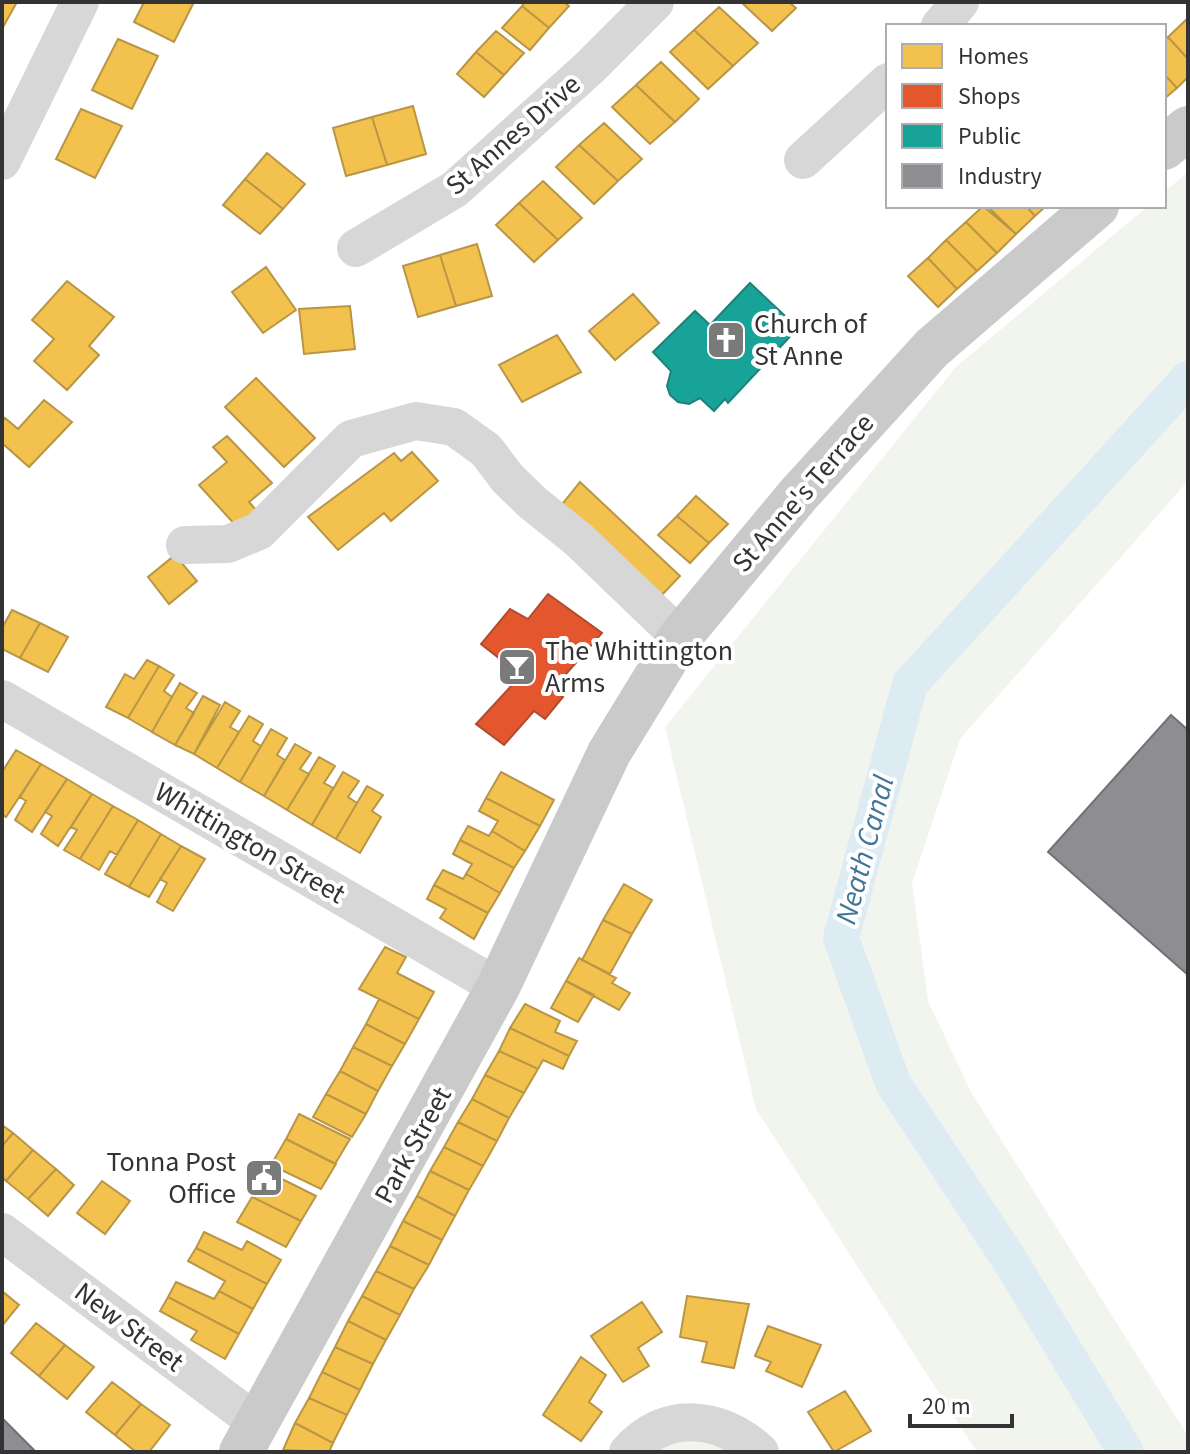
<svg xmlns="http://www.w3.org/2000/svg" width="1190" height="1454" font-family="'Source Sans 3',sans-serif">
<rect width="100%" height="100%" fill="#fff"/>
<!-- green -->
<path fill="#f1f5ed" d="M1188 172V481L960 739 912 883 928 1001 971 1092 1188 1436V1452H977L756 1109 665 727 956 367 1148 206H1164V192Z
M680 1435 738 1452H643Z"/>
<!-- homes -->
<path fill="#f2c14e" stroke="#b99646" stroke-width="2" d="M2 2H17L2 29Z
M144 2H194L174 42 134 22Z
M525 2H564L569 6 549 28 522 6Z
M741 2H789L796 8 772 31Z
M522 6 549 28 530 50 502 28Z
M719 7 758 43 733 66 694 30Z
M1187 19 1188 20V59L1168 37Z
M694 30 733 66 708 89 670 52Z
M496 31 524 53 504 75 476 52Z
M1168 37 1188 59V77L1177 88 1164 74V41Z
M118 39 158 56 132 109 92 90Z
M476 52 504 75 484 97 457 74Z
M661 62 699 99 675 122 636 85Z
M1164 74 1177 88 1164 99Z
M636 85 675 122 650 144 612 107Z
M413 106 426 154 387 165 372 117Z
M81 109 122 126 95 178 56 159Z
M372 117 387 165 346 176 333 128Z
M604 123 642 159 618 181 579 145Z
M579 145 618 181 594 204 556 167Z
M267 153 305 184 283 209 245 179Z
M245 179 283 209 260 234 223 205Z
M543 181 582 218 558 240 519 203Z
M519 203 558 240 534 262 496 225Z
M983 206 1016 234 997 253 966 222Z
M987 206H1026L1035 216 1016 234Z
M1026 206H1046L1035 216Z
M966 222 997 253 977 271 946 240Z
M946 240 977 271 957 289 928 258Z
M477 244 492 296 456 306 440 255Z
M440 255 456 306 418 317 403 266Z
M928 258 957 289 938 307 908 276Z
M266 267 296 310 263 333 232 292Z
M67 281 114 317 89 346 99 355 67 390 34 361 54 339 32 320Z
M633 294 659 323 615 360 589 331Z
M350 306 355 349 304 354 299 309Z
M557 335 581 372 522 402 499 365Z
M256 378 315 438 284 467 225 407Z
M44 400 72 422 29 467 2 443V422L5 418 18 429Z
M227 436 272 483 249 502 257 511 237 527 199 485 227 462 213 447Z
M412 452 438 481 391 521 384 513 338 550 308 517 394 453 401 461Z
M580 482 680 576 657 600 560 507Z
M696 496 728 524 709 543 677 516Z
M677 516 709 543 690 563 658 535Z
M175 555 197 581 169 604 148 577Z
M12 610 40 623 20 658 2 649V628Z
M40 623 68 637 48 672 20 658Z
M147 660 159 666 128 718 106 707 125 674 134 679Z
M159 666 174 675 164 691 172 697 152 732 128 718Z
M180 683 197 693 186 708 194 713 175 745 152 732Z
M203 696 220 705 194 754 175 745Z
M225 702 240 711 230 727 239 732 217 768 194 754Z
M249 716 263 724 253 741 261 746 240 782 217 768Z
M271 729 287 738 277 755 285 760 264 796 240 782Z
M295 744 311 753 300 769 309 774 287 810 264 796Z
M16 750 41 764 6 817 2 814V772Z
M319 757 335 766 324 783 333 788 312 825 287 810Z
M41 764 67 779 32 832 15 820 26 801 20 797Z
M343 772 359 781 348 797 357 803 336 839 312 825Z
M501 772 554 800 540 826 486 798Z
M67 779 92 794 58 846 41 834 52 816 45 812Z
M367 786 383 795 372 811 381 817 360 853 336 839Z
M92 794 113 806 80 859 64 850 77 830 71 827Z
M486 798 540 826 525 851 492 831 498 821 479 811Z
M113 806 138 820 117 855 110 851 99 870 80 859Z
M138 820 161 834 129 887 105 874Z
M468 826 489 836 492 831 525 851 514 868 460 840Z
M161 834 181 846 149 897 129 887Z
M460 840 514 868 500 893 466 874 472 864 453 854Z
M181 846 205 859 173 911 157 902 167 883 160 879Z
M443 870 463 879 466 874 500 893 488 913 434 885Z
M624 884 652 900 632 934 603 920Z
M434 885 488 913 474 939 440 918 446 909 427 899Z
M603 920 632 934 610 974 582 960Z
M385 947 406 957 397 973 434 992 419 1019 359 989Z
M579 958 616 978 612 983 630 993 619 1010 566 981Z
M566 981 594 995 578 1022 551 1008Z
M379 999 419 1019 405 1044 366 1024Z
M525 1004 560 1021 555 1032 577 1041 569 1056 510 1028Z
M366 1024 405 1044 392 1066 353 1047Z
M510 1028 569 1056 563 1069 543 1060 538 1069 499 1051Z
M353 1047 392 1066 378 1091 340 1071Z
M499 1051 538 1069 524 1093 485 1075Z
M340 1071 378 1091 366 1114 326 1094Z
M485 1075 524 1093 509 1118 472 1099Z
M326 1094 366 1114 352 1137 313 1117Z
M472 1099 509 1118 497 1141 458 1122Z
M299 1114 350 1139 335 1164 286 1139Z
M458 1122 497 1141 483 1166 444 1147Z
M2 1125 13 1133 2 1146Z
M13 1133 33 1150 6 1181 2 1177V1146Z
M286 1139 336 1164 321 1189 271 1165Z
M444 1147 483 1166 469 1190 430 1171Z
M33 1150 56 1169 28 1199 6 1181Z
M56 1169 74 1185 48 1216 28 1199Z
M266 1171 316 1196 301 1221 252 1197Z
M430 1171 469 1190 455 1216 417 1196Z
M102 1181 130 1201 105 1234 77 1213Z
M417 1196 455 1216 442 1240 403 1221Z
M252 1197 301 1221 286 1247 237 1222Z
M403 1221 442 1240 429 1265 390 1246Z
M204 1232 242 1250 247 1241 281 1260 267 1284 196 1248Z
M390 1246 429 1265 414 1289 376 1271Z
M196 1248 267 1284 253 1309 219 1291 225 1281 188 1261Z
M376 1271 414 1289 400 1315 362 1296Z
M176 1282 214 1299 219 1291 253 1309 239 1334 168 1297Z
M2 1291 19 1305 2 1326Z
M362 1296 400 1315 386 1340 348 1321Z
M687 1296 749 1304 734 1368 702 1362 707 1342 680 1337Z
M168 1297 239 1334 225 1359 191 1340 197 1331 160 1311Z
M642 1302 662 1332 638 1348 649 1366 623 1382 591 1336Z
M348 1321 386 1340 373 1364 335 1347Z
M36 1323 65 1345 39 1376 11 1353Z
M768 1326 821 1345 802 1387 766 1371 771 1362 755 1356Z
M65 1345 94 1367 67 1399 39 1376Z
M335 1347 373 1364 360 1390 322 1372Z
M581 1357 606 1375 589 1402 602 1412 581 1441 543 1415Z
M322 1372 360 1390 347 1415 309 1398Z
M112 1382 141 1404 115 1435 86 1412Z
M845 1391 871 1431 834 1452 808 1412Z
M309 1398 347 1415 333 1443 295 1423Z
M141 1404 170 1425 149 1452H136L115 1435Z
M295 1423 333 1443 329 1452 283 1450Z"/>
<!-- shops -->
<path fill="#e4572e" stroke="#af4c30" stroke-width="2" d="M548 594 602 633 552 690 563 697 545 719 534 711 504 745 476 724 513 684 502 676 509 666 481 644 510 609 528 619Z"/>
<!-- public -->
<path fill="#17a398" stroke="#1f817a" stroke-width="2" d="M750 283 798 328 728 403 725 399 714 411 700 398 689 404 678 402 670 395 667 386 671 371 653 352 695 311 710 325Z"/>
<!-- industry -->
<path fill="#8d8d92" stroke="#727276" stroke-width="2" d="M1171 715 1188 730V975L1048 852Z
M2 1418 36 1452H2Z"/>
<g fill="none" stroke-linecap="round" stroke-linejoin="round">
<!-- canal -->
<path stroke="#ddebf3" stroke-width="36" d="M1126 1452 1009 1259 893 1083 841 938 910 684 1188 379"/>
<!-- minor -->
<path stroke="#d7d7d7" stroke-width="38" d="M940 26 960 2
M803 160 888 82
M2 161 80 2
M356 248 455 189 589 68 655 2
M185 545 228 544 259 531 351 439 416 421 454 427 486 450 508 479 533 503 579 540 680 637
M2 699 498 987
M2 1232 256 1422
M628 1452C667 1409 720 1416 760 1452"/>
<!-- major -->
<path stroke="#cacaca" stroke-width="44" d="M1164 148 1188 128
M241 1452 498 987 609 753 680 637 798 495 932 348 1097 206"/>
</g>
<!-- icons -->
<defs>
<symbol id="church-square" viewBox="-11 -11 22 22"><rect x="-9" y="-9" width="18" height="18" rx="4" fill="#7a7a7a" stroke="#fff"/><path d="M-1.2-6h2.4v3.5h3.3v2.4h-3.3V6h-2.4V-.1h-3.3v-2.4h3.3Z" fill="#fff"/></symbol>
<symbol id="bar-square" viewBox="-11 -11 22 22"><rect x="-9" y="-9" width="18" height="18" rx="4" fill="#7a7a7a" stroke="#fff"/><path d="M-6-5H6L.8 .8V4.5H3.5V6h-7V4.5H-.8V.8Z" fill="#fff"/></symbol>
<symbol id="civic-square" viewBox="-11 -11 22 22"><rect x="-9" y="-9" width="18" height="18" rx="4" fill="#7a7a7a" stroke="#fff"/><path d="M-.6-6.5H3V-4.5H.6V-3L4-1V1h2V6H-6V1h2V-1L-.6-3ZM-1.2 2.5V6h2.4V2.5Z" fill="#fff"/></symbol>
</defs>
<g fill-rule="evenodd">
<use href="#church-square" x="704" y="318" width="44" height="44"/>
<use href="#bar-square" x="495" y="645" width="44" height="44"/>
<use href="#civic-square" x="242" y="1156" width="44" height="44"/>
</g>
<g text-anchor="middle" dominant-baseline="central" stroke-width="8" stroke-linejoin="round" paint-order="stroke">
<!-- street labels -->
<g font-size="28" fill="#333" stroke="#fff">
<text transform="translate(513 135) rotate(-41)">St Annes Drive</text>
<text transform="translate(803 493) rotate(-49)">St Anne's Terrace</text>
<text transform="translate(250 843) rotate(30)">Whittington Street</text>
<text transform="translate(413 1145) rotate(-61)">Park Street</text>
<text transform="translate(129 1327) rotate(37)">New Street</text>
</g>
<!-- poi labels -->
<g font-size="28" fill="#333" stroke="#fff" text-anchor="start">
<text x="754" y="324">Church of<tspan x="754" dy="32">St Anne</tspan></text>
<text x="545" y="651">The Whittington<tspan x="545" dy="32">Arms</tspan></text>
<text x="236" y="1162" text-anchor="end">Tonna Post<tspan x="236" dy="32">Office</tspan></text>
</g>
<!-- water labels -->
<g font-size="30" font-style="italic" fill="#3f7597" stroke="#fff">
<text transform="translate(865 850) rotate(-75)">Neath Canal</text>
</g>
</g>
<!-- border -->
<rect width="1190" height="1454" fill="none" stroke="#333333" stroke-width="8"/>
<!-- legend -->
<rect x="886" y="24" width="280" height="184" fill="#ffffff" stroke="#adadad" stroke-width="2"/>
<rect x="902" y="44" width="40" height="24" fill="#f2c14e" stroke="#adadad" stroke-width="2"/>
<text x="958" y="64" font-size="24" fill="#333333">Homes</text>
<rect x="902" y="84" width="40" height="24" fill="#e4572e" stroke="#adadad" stroke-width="2"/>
<text x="958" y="104" font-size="24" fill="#333333">Shops</text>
<rect x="902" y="124" width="40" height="24" fill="#17a398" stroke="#adadad" stroke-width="2"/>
<text x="958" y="144" font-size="24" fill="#333333">Public</text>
<rect x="902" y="164" width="40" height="24" fill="#8d8d92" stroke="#adadad" stroke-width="2"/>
<text x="958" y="184" font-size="24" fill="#333333">Industry</text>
<!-- scale -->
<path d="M910 1414v12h102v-12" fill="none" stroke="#333333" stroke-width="4"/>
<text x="922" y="1414" font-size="24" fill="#333333" stroke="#ffffff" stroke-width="6" paint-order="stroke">20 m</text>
</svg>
